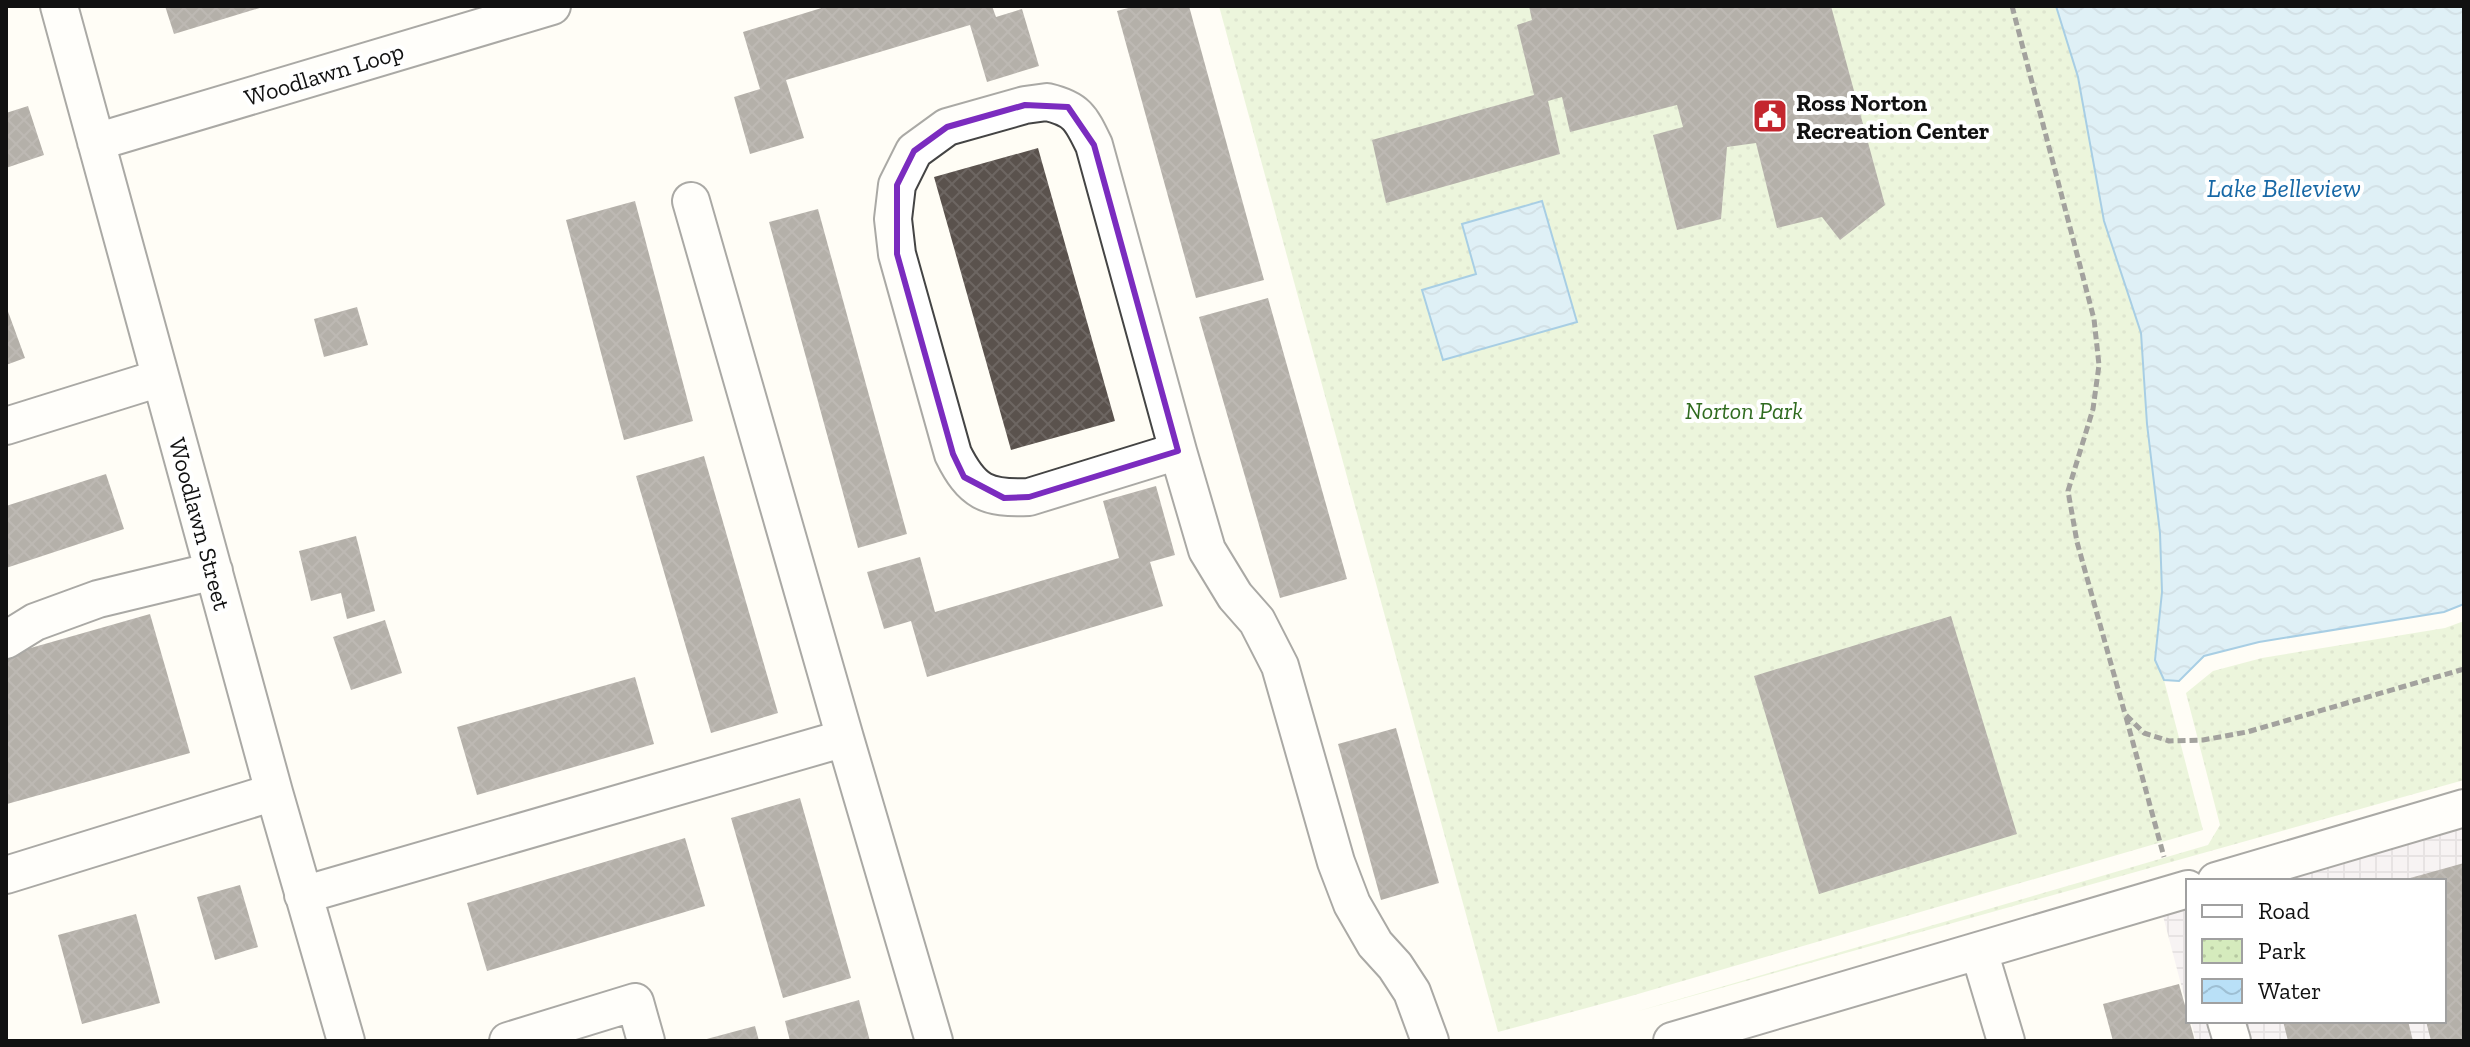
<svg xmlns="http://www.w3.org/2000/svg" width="2470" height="1047" font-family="'Zilla Slab',serif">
<defs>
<pattern id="industrial-grid" width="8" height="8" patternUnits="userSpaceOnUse" patternTransform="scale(2)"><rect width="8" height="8" fill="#eee6ef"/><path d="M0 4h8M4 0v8" fill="none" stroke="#cbc4cc"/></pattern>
<pattern id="park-dots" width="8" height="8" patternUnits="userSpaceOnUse" patternTransform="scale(2)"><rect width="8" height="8" fill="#d5ebbd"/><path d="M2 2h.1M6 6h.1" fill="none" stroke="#b6c8a1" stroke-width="1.8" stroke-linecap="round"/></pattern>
<pattern id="water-waves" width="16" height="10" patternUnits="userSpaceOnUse" patternTransform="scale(2)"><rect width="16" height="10" fill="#b9e0f7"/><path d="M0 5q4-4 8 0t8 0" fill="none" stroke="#9ebfd3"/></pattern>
<pattern id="building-cross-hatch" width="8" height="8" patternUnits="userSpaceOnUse" patternTransform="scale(2)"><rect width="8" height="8" fill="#5a524d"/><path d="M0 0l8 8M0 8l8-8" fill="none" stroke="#6d6662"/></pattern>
</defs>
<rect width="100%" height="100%" fill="#fffdf5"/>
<!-- industrial -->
<path fill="url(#industrial-grid)" d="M2464 828V1041H2196L2191 1021H2444V881H2283Z
M2188 909V1011L2163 916Z"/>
<!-- park -->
<path fill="url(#park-dots)" d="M1219 6H2056L2078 77 2104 221 2141 333 2147 424 2160 533 2162 592 2155 660 2164 680 2203 830 1631 996 1498 1032Z
M2464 621V780L1635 1012 2208 845 2220 825 2186 693 2213 671 2262 658 2445 628Z"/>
<!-- water -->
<path fill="url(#water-waves)" stroke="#3f96cf" stroke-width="2" d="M2056 6H2464V604L2444 612 2259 642 2204 656 2179 681 2164 680 2155 660 2162 592 2160 533 2147 424 2141 333 2104 221 2078 77Z
M1542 201 1577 322 1443 360 1422 290 1476 274 1462 224Z"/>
<!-- building -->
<path fill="url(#building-cross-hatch)" d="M165 6H263V7L174 34Z
M828 6H992L996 17 1022 9 1039 66 987 82 970 25 786 80 804 138 750 154 734 97 760 89 743 32Z
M1136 6H1189L1264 280 1196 298 1117 11Z
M1529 6H1831L1885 205 1840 240 1822 217 1777 228 1756 143 1727 147 1721 219 1677 230 1653 135 1683 127 1677 105 1570 132 1562 97 1548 101 1560 154 1386 203 1372 140 1534 95 1517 25 1532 20Z
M28 106 44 155 6 168V113Z
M1038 148 1115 421 1011 450 934 177Z
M635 201 693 421 624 440 566 220Z
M818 209 907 534 858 548 769 222Z
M1268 298 1347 579 1280 598 1199 317Z
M6 306 25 358 6 365Z
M357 307 368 345 324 357 314 319Z
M704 456 778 713 711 733 636 476Z
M106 474 124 529 6 568V506Z
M1156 486 1175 555 1150 562 1163 606 927 677 911 621 884 629 867 572 920 557 935 612 1119 558 1103 501Z
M356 536 375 611 347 619 341 593 311 601 299 551Z
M150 614 190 753 7 804 6 655Z
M1951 616 2017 834 1819 894 1754 676Z
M385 620 402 673 351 690 333 637Z
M635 677 654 744 477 795 457 727Z
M1396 728 1439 883 1381 900 1338 744Z
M800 798 851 978 783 998 731 818Z
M685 838 705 906 487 971 467 903Z
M2464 863V1041H2431L2426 1021H2444V881L2403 880Z
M240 885 258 947 215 960 197 897Z
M136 914 160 1003 82 1024 58 935Z
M2179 984 2195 1041H2113L2103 1004Z
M859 1000 870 1041H790L785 1021Z
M2283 1021H2408L2413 1041H2288Z
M755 1026 759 1041H703V1040Z"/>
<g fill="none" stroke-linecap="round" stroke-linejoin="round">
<defs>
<path id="minor" d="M59 6 274 792 346 1041
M1047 102C1077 109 1081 118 1094 145L1178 451 1029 497C986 499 972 492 953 454L897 254 893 219 897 185 914 151 947 127 1025 105Z
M96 142 552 6
M691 201 845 738
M6 426 160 378
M1178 451 1207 550 1235 596 1257 621 1280 666 1336 862 1352 904 1375 944 1395 966 1412 992 1430 1041
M6 640 35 622 98 599 214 571
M6 875 274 792
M2216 881 2464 808
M303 895 845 738 934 1041
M1979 951 2006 1041
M2226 1021 2232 1041
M508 1041 635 1002 646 1041
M1672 1041 2188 889"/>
</defs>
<!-- minor casing -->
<use href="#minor" stroke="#444" stroke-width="40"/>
<!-- path -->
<path stroke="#333" stroke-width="5" stroke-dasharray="8 4" stroke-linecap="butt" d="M2012 6 2094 319 2099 365 2093 409 2068 491 2077 542 2125 714 2144 733 2169 741 2203 740 2247 732 2464 669
M2126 717 2164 857"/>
<!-- minor -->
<use href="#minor" stroke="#fff" stroke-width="36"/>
</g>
<!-- marked area -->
<path d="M0 0H2470V1047H0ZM1025 105 1068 107 1094 145 1178 451 1029 497 1004 498 964 477 953 454 897 254V185L914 151 947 127Z" fill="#fffdf5" fill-opacity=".55" fill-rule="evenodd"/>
<path fill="none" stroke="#7b2cbf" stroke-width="6" stroke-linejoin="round" d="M1025 105 1068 107 1094 145 1178 451 1029 497 1004 498 964 477 953 454 897 254V185L914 151 947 127Z"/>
<!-- icons -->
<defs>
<symbol id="civic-square" viewBox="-11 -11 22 22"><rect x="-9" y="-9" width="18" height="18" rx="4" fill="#c4262e" stroke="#fff"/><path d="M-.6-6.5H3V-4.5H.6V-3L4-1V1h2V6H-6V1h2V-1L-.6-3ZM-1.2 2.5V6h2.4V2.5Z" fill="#fff"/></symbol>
</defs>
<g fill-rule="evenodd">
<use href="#civic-square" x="1750" y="96" width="40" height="40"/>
</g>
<g text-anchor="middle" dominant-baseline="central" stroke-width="8" stroke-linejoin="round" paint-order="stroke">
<!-- street labels -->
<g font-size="24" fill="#111" stroke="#fff">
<text transform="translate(324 74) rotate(-17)">Woodlawn Loop</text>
<text transform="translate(200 524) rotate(75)">Woodlawn Street</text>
</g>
<!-- poi labels -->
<g font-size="24" font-weight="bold" fill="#111" stroke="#fff" text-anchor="start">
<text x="1796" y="102">Ross Norton<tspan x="1796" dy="28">Recreation Center</tspan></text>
</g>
<!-- park labels -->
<g font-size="24" font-style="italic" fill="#2f6b1f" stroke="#fff">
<text x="1744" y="410">Norton Park</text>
</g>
<!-- water labels -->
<g font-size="26" font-style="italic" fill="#1768a6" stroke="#fff">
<text x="2284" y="188">Lake Belleview</text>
</g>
</g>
<!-- border -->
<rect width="2470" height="1047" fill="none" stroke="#111111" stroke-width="16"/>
<!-- legend -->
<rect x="2186" y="879" width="260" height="144" fill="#ffffff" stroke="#a0a0a0" stroke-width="2"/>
<rect x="2202" y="905" width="40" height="12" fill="#ffffff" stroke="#a0a0a0" stroke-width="2"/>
<text x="2258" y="919" font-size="24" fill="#111111">Road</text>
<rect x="2202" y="939" width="40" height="24" fill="url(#park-dots)" stroke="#a0a0a0" stroke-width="2"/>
<text x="2258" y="959" font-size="24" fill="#111111">Park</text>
<rect x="2202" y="979" width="40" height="24" fill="url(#water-waves)" stroke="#a0a0a0" stroke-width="2"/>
<text x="2258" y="999" font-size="24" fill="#111111">Water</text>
</svg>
